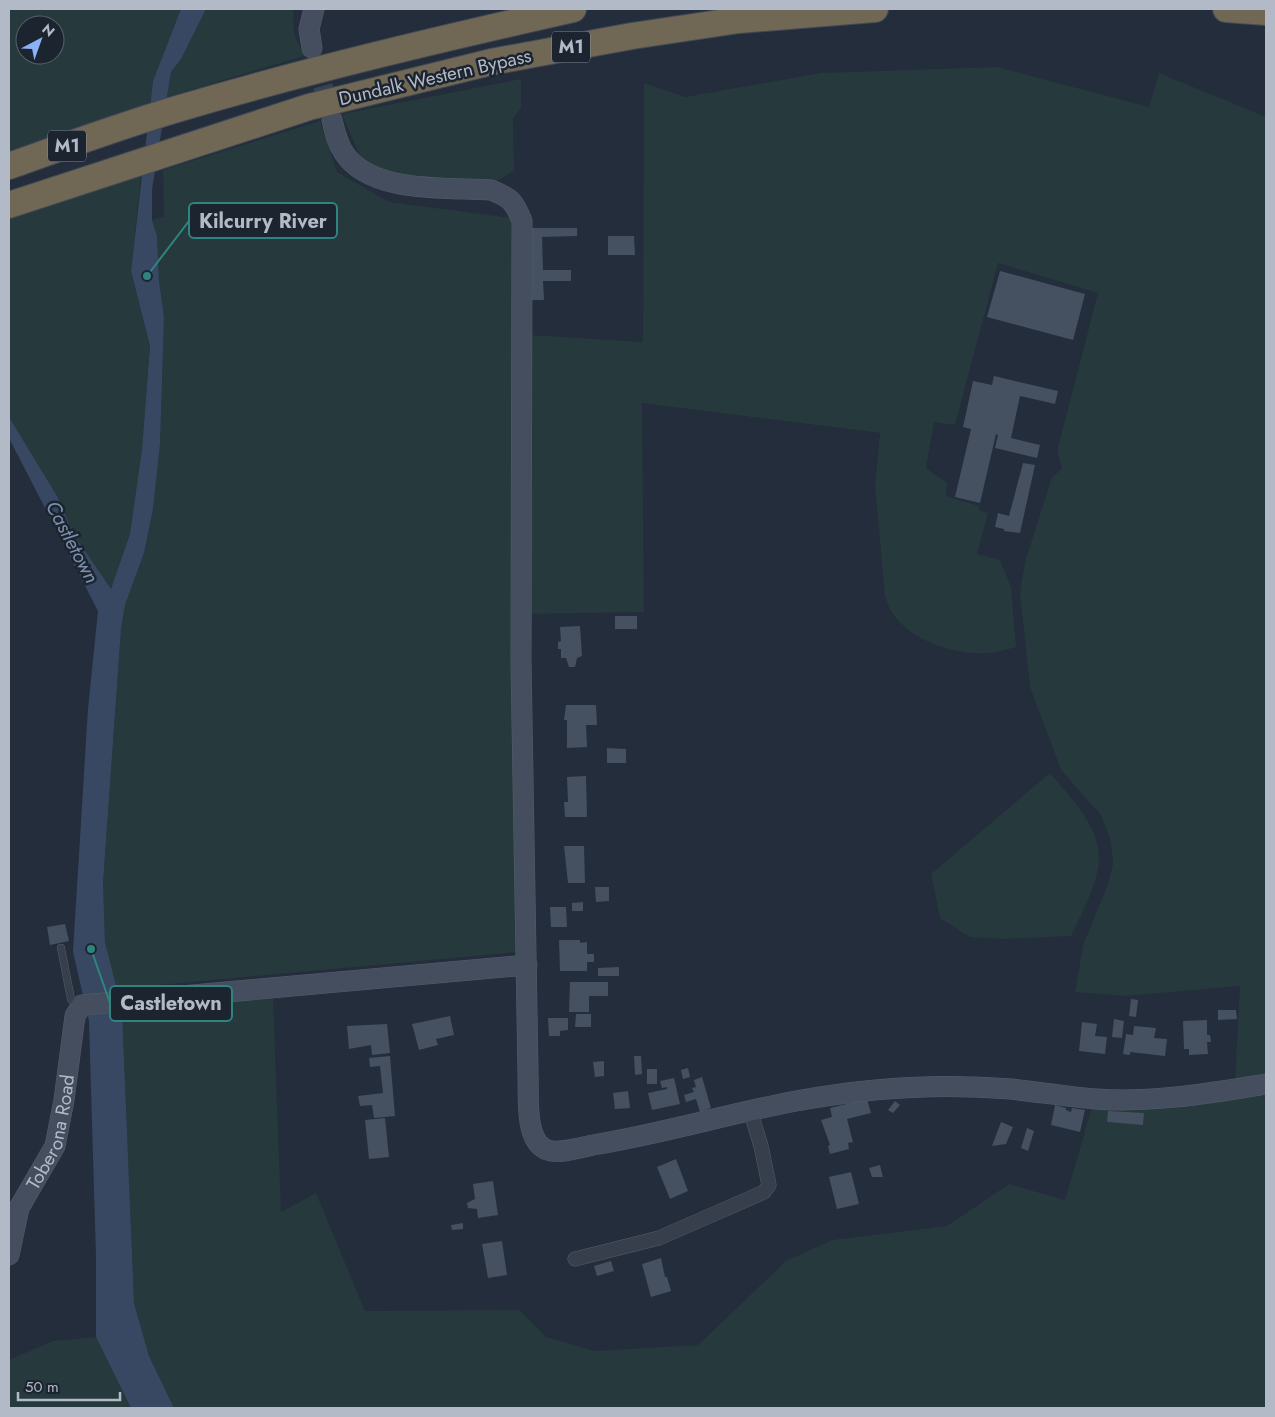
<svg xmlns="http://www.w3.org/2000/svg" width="1275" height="1417" font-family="Jost,sans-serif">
<rect width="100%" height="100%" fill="#242d3b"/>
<!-- green -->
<path fill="#26393c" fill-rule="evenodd" d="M9 9H181L153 81 150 105 9 151ZM25 25H55V55H25Z
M206 9H293L294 34 304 56 167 97 171 72 181 59Z
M997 67 1149 107 1159 73 1266 117V1074L1235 1083 1240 986 1126 996 1075 992 1083 945 1108 884 1113 864 1111 842 1101 815 1061 770 1030 687 1020 593 1025 562 1052 477 1062 469 1057 451 1098 293 998 263 955 425 934 422 926 468 947 483 946 496 979 506V511L988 513 977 554 1000 560 1011 587 1016 647C1008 649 998 652 990 653 951 656 895 637 885 596L875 485 880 433 642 403 644 612 528 614 530 335 643 342 644 83 685 97 821 73Z
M521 79V108L513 119 514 171 492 184 387 174 361 158 342 114Z
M320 121 337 172 389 202 511 218 513 632 518 952 116 989 105 942 103 883 121 629 125 605 144 553 153 509 160 444 164 317 159 281 157 236 152 220 164 217 163 170Z
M141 176 131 271 150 346 142 449 130 534 111 590 74 535 57 496 9 417V219Z
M1050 773C1110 841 1112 855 1071 936L1002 939 970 937 940 918 931 874Z
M273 996 281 1212 316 1193 365 1311 519 1310 546 1337 594 1351 698 1345 786 1261 832 1240 947 1226 1009 1184 1065 1200 1092 1107 1266 1092V1408H174L149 1356 134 1303 122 1010Z
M96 1337 131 1408H9V1360L53 1341Z"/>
<!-- water -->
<path fill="#384862" d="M181 9H206L181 59 171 72 152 189V220L157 236 159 281 164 317 160 444 153 509 144 553 125 605 121 629 103 883 105 942 122 1010 134 1303 149 1356 174 1408H131L96 1337V1257L89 1021 73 952 88 709 98 611 9 438V417L57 496 74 535 111 589 130 534 142 449 150 346 131 271 153 81Z"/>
<!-- building -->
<path fill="#455060" d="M529 228H577V236L542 237 543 270H571V281H543L544 300H530Z
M608 236H634L635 255H608Z
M1000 271 1085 294 1073 340 987 317Z
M994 376 1058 391 1055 404 1020 396 1011 438 1040 445 1037 458 995 448 998 435 996 434 980 503 955 497 971 429 963 427 973 381 992 385Z
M1023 463 1035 465 1020 533 1004 531V529L995 527 998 513 1009 516Z
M615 616H637V629H615Z
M580 626 582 656 577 658 575 667H569L566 658H561V649H558V642L561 641 560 627Z
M566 705H596L597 725H586L587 747 567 748V720H564Z
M607 748 626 749V763H607Z
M586 776 587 817H565L564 802H568L567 777Z
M564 846H584L585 883H568Z
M595 887H609V901L596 902Z
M583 902V911H572V903Z
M550 907H566L567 927H551Z
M65 924 69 941 50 945 47 927Z
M559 940H580V943L587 942V954H594V962H587V971H560Z
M619 967V976H598V968Z
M570 982H608V996H589V1012H569Z
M1131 999 1138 1000 1136 1017 1129 1016Z
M1218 1010H1236L1237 1019 1218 1020Z
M576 1014H591V1027H575Z
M450 1016 454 1035 436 1039 438 1045 419 1050 412 1024Z
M548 1018H568V1030L560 1031V1036H549Z
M1114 1019 1124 1021 1122 1038 1112 1037Z
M1207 1020V1035H1210L1211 1042H1207L1208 1054 1189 1055V1049H1184L1183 1021Z
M1082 1022 1097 1024 1095 1036 1107 1037 1105 1054 1079 1051Z
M387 1024 390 1053 372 1055 371 1045 349 1049 347 1026Z
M1134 1026 1156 1028 1154 1038 1167 1039 1165 1056 1130 1052V1055L1123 1054 1126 1034 1133 1035Z
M390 1056 395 1116 374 1118 372 1105 360 1106 358 1096 383 1093 380 1066 370 1067 369 1058Z
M634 1056H641L642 1074 635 1075Z
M604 1061V1076L595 1077 593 1062Z
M688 1068 690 1077 683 1079 681 1070Z
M647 1069H657V1084H647Z
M702 1077 711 1108 700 1112 696 1099 686 1102 684 1095 694 1092 692 1088 696 1087 694 1080Z
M674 1078 680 1104 652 1110 648 1093 667 1089V1087L662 1088 660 1081Z
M628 1091 630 1108 615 1109 613 1093Z
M867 1099 871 1113 847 1119 853 1142 848 1143 849 1149 830 1154 828 1146 830 1145 821 1120 832 1117 830 1108Z
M895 1101 900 1105 893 1113 888 1110Z
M1055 1105 1066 1108V1110L1071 1112 1072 1108 1085 1110 1080 1132 1051 1125Z
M1108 1111 1144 1113 1143 1125 1107 1122Z
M385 1118 389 1157 369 1159 365 1120Z
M1001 1122 1013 1127 1006 1144 992 1146Z
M1027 1128 1034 1131 1028 1151 1021 1148Z
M676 1159 688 1191 670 1199 657 1167Z
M880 1165 883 1177H872L869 1168Z
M851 1172 859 1204 837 1209 829 1177Z
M493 1181 498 1215 478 1218 477 1209 468 1208 467 1203 475 1199 473 1184Z
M463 1223V1229L452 1230 451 1225Z
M502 1241 507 1275 488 1278 482 1244Z
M661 1258 665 1277H667L671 1291 651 1297 642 1264Z
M611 1261 614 1271 597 1276 594 1266Z"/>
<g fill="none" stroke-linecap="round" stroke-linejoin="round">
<!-- secondary-tunnel -->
<path stroke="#394250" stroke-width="20" stroke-dasharray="20 10" stroke-linecap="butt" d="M315 57 331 116"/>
<defs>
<path id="lane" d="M61 948 71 999 79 1008"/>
<path id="street" d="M575 1259 659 1238 764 1192 769 1185 761 1146 750 1110"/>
<g id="secondary">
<path d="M312 48 309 29 314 9"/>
<path d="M332 120C335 132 337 143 344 153 371 194 447 187 491 190 511 198 514 201 522 221L521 662 528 1073C529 1092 524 1139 545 1149 558 1155 579 1148 593 1145 662 1134 727 1114 796 1101 866 1088 940 1083 1011 1089 1039 1092 1068 1097 1096 1099 1153 1103 1210 1093 1266 1084"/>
<path id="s1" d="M9 1255 19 1208 55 1146 64 1100 75 1016 82 1005 527 965"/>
</g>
<path id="highway" d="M1226 9 1266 12
M9 166C65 146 120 126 177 109 308 70 440 39 573 9
M9 205 309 107 491 62 632 36 739 20 875 9"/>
</defs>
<!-- lane casing -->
<use href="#lane" stroke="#555d69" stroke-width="8"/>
<!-- street casing -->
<use href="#street" stroke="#555d69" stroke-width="15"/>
<!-- secondary casing -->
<use href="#secondary" stroke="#555d69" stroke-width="21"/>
<!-- highway casing -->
<use href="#highway" stroke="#424a56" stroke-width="28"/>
<!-- lane -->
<use href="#lane" stroke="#373f4c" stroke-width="7"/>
<!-- street -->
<use href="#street" stroke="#373f4c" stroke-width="14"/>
<!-- secondary -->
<use href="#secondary" stroke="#454e5e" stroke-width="20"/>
<!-- highway -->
<use href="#highway" stroke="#716755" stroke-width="26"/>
</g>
<g text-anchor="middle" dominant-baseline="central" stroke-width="5" stroke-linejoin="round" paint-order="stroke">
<!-- shield labels -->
<g fill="#1c2430" stroke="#868d9a" stroke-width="1">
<rect x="552" y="31.5" width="38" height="31" rx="4"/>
<rect x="48" y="130.5" width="38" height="31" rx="4"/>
</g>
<g font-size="18" font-weight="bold" fill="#b3bac7">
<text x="571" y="47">M1</text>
<text x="67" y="146">M1</text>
</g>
<!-- street labels -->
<g font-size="19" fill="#b3bac7" stroke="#1c2430">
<text transform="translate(435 77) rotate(-13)">Dundalk Western Bypass</text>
<text stroke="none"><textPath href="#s1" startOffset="132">Toberona Road</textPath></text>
</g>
<!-- water labels -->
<g font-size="20" font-style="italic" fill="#7c90ae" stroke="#1c2430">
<text transform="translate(72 542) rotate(62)">Castletown</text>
</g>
</g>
<!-- callouts -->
<path fill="none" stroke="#308480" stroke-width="2" d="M147 276L189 221M91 949L110 1003"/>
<g fill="#308480" stroke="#1c2430" stroke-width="2">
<circle cx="147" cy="276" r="5"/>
<circle cx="91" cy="949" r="5"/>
</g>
<g fill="#1c2430" stroke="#308480" stroke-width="2">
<rect x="189" y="203" width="148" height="35" rx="5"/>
<rect x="110" y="986" width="122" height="35" rx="5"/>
</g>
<g font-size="20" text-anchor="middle" font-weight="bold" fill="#b3bac7">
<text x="263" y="228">Kilcurry River</text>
<text x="171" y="1010">Castletown</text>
</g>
<!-- border -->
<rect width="1275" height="1417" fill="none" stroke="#b3bac7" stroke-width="20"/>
<!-- north arrow -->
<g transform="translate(40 40) rotate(41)"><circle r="24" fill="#1c2430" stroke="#58606c"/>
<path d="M0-4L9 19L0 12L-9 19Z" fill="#8ab2f5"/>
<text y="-8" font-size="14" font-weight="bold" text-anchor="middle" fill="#b3bac7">N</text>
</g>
<!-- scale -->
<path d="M18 1392v8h102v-8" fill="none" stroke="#b3bac7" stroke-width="2.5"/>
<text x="25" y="1392" font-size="15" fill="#b3bac7" stroke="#1c2430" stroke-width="4" paint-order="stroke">50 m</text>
</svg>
